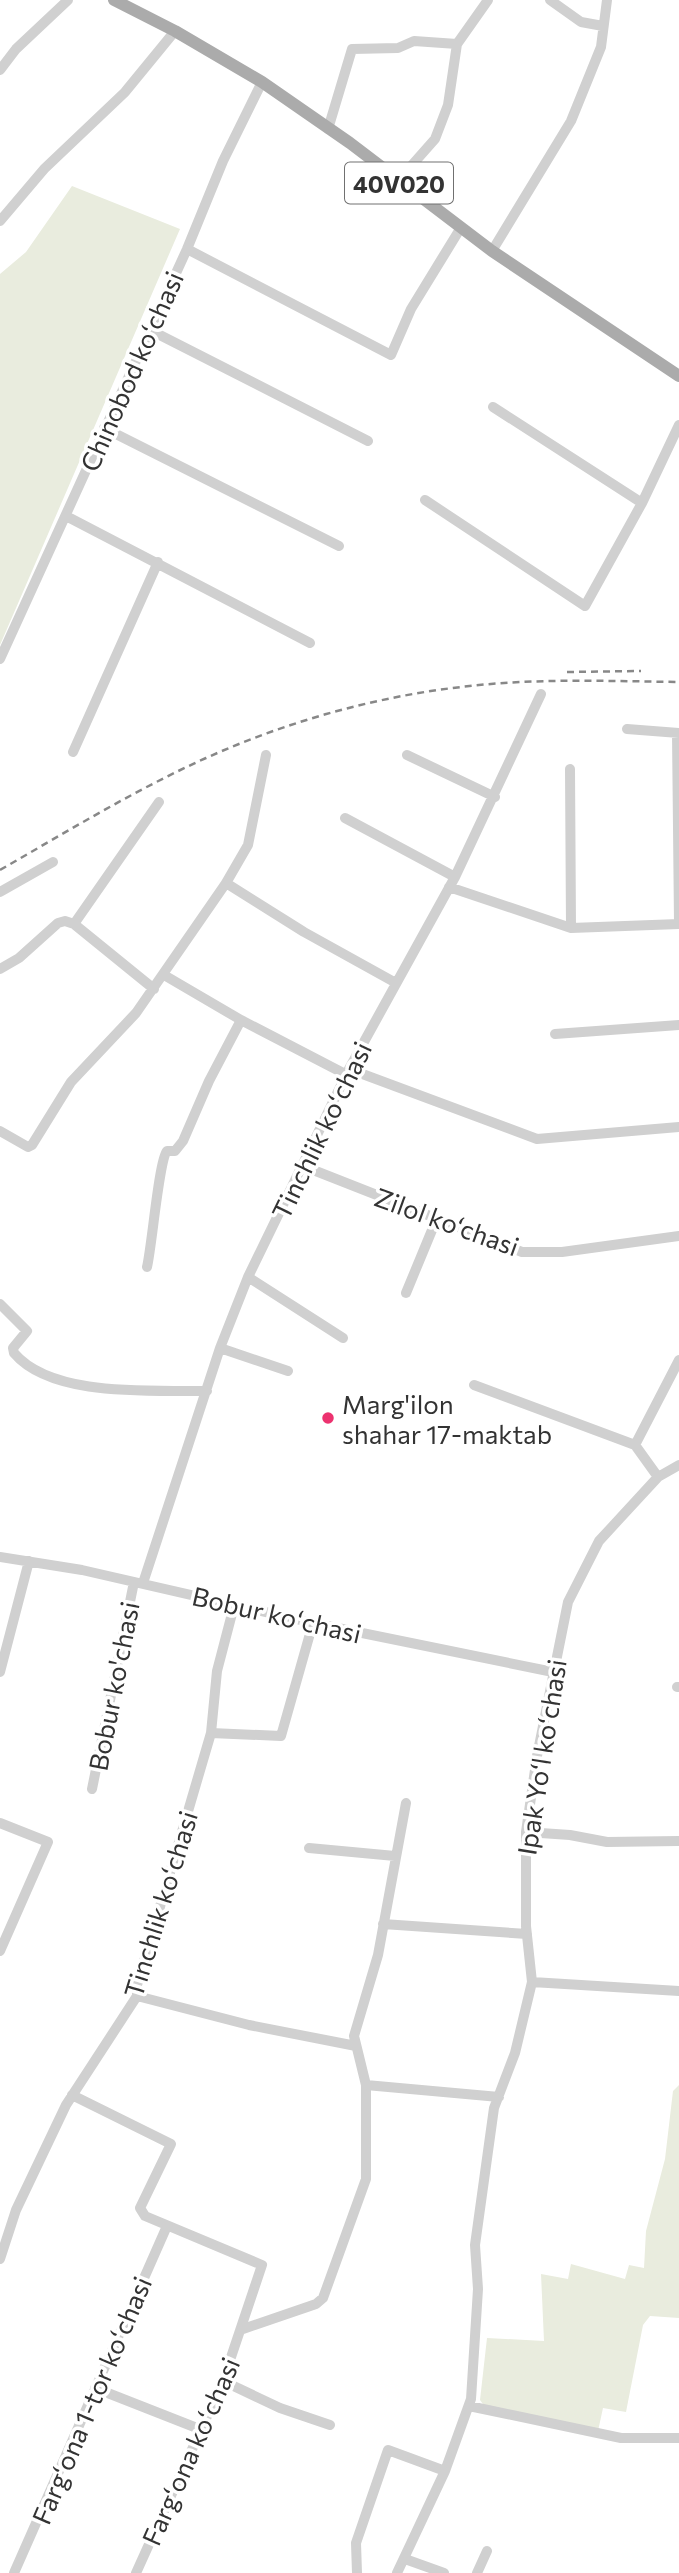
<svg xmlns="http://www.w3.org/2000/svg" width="679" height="2573" font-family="Commissioner,sans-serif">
<rect width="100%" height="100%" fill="#fff"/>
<!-- green -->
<path fill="#e9ecde" d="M72 186 180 229 0 645V274L26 252Z
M679 2085V2318L650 2316 643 2325 626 2412 603 2408 598 2431 485 2407 480 2400 487 2338 544 2341 541 2274 568 2279 571 2264 625 2279 629 2265 644 2268 646 2231 665 2159 673 2091Z"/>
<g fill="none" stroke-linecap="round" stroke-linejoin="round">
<!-- minor -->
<path stroke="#d0d0d0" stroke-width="10" d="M550 0 581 22 603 26
M457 44 488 0
M0 70 16 49 68 0
M328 129 352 49 398 48 414 41 457 44 448 105 435 139 397 182
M0 221 45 168 125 92 175 31
M187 249 391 355 411 309 460 229
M492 251 571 121 601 47 607 0
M148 329 368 441
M493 407 642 503
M104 428 339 546
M425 500 585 606 642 503 679 425
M66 516 310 643
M0 659 187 249 223 161 262 82
M627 729 679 733
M677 733 679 922
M73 752 158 562
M407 755 495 797
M570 769 571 928
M345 818 455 877
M226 883 304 932 396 983
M449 887 571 928 679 924
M0 892 53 862
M74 924 159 802
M0 969 19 958 58 923 65 921 74 924 154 989
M164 975 241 1020 347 1075
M555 1034 679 1025
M349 1069 537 1139 679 1127
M0 1131 28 1147 32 1145 71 1082 136 1013 226 883 248 845 266 755
M303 1166 522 1252H562L679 1236
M147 1267C152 1246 159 1160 167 1151H175L183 1141 209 1081 241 1020
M248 1277 343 1338
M406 1293 437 1218
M0 1304 27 1331 13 1348 14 1353C52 1398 153 1390 207 1391
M220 1348 288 1371
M474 1385 635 1445
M658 1477 635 1445 679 1360
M0 1557 82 1570 313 1623 553 1672
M143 1583 220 1348 248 1277 349 1069 455 877 541 694
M0 1672 29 1561
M677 1687H679
M211 1733 281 1736 313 1623
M92 1789 134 1582
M0 1823 48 1842 0 1951
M526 1832 570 1835 607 1842 679 1841
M309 1848 395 1856
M383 1924 527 1934
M532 1982 679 1991
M137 1996 249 2025 356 2046
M366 2085 499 2097
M72 2095 171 2144 140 2208 145 2216 262 2265 223 2381 136 2573
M0 2259 16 2210 66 2105 137 1996V1985L211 1733 217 1671 234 1606
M243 2329 316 2304 323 2298 366 2179V2085L354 2036 378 1955 406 1803
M223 2381 280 2408 330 2425
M95 2388 202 2430
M469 2406 621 2438H679
M405 2559 444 2573
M14 2573 167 2226
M357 2573 356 2543 388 2450 445 2471
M397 2573 445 2471 471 2399 478 2289 475 2245 494 2108 515 2053 532 1982 526 1926V1832L537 1756 568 1602 599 1541 658 1477 679 1465
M477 2573 487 2551"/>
<!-- major -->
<path stroke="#ababab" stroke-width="12" d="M114 0 175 31 262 82 350 143 492 251 679 376"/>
<!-- rail -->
<path stroke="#888" stroke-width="2.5" stroke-dasharray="7 5" stroke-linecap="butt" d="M567 672 641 671
M0 870C68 831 135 790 206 758 286 722 374 697 461 687 534 678 606 681 679 682"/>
</g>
<!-- markers -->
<circle fill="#ec326f" stroke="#fff" stroke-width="2.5" cx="328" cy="1418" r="7"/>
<g text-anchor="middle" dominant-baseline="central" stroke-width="7" stroke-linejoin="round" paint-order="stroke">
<!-- shield labels -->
<rect fill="#fff" stroke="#707070" stroke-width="2" x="345" y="162.5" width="108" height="41" rx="5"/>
<g font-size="24" font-weight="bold" fill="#333">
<text x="399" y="183">40V020</text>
</g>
<!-- street labels -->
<g font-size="26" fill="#333" stroke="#fff">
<text transform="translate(131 371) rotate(-66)">Chinobod koʻchasi</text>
<text transform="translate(321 1130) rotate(-64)">Tinchlik koʻchasi</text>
<text transform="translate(447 1221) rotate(20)">Zilol ko‘chasi</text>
<text transform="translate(277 1614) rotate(13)">Bobur koʻchasi</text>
<text transform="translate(113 1686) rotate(-79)">Bobur ko'chasi</text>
<text transform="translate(541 1757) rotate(-81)">Ipak Yoʻl koʻchasi</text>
<text transform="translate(160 1904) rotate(-73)">Tinchlik koʻchasi</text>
<text transform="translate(91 2400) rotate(-67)">Fargʻona 1-tor koʻchasi</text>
<text transform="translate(190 2451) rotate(-66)">Fargʻona koʻchasi</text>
</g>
<!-- poi labels -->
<g font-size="26" fill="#333" stroke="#fff" text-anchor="start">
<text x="342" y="1403">Marg'ilon<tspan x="342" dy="30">shahar 17-maktab</tspan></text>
</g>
</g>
</svg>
